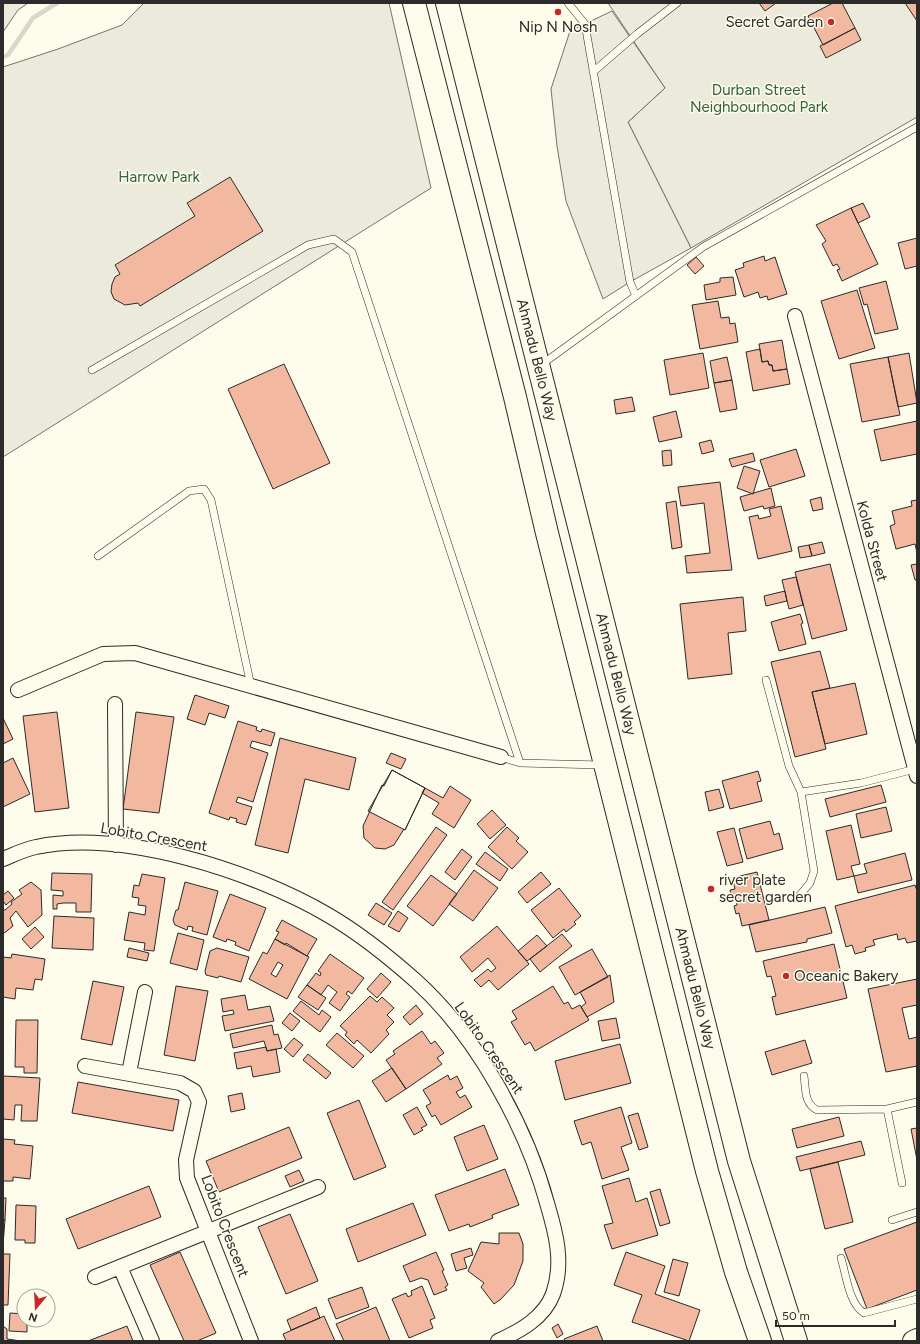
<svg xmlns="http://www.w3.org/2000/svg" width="920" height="1344" font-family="Figtree,sans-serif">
<rect width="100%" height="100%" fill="#fdfbea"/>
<!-- green -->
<path fill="#ecebdb" stroke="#74746e" d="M3 3H28L18 10 3 32Z
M144 3H389L431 188 3 457V67L58 49 122 25Z
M608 3H917V117L691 248 628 122 665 88Z"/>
<!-- parking -->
<path fill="#eceadb" stroke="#74746e" d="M612 11 665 88 628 122 691 248 630 282 603 299 566 201 557 146 551 89 570 31Z"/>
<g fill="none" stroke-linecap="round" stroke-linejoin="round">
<!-- stream -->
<path stroke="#d8d7c9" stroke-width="4.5" d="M3 57 8 55 33 18 57 3"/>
</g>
<!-- building -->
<path fill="#f2b8a0" stroke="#2b2b2b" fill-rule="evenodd" d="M759 3H776L765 11Z
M833 3H842L855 28 823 45 808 16Z
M905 3H917V21Z
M855 28 861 40 826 58 820 46Z
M230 177 263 231 140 306 138 303 125 305 114 299 111 292 112 284 115 277 120 274 115 265 195 216 187 203Z
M863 203 870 217 858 223 851 208Z
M851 208 878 264 842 281 837 270 840 269 837 264 833 266 822 244 826 241 816 225Z
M917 238V266L905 269 898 243Z
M764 256 765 261 775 257 787 294 768 300 767 296 760 298 758 292 744 297 735 270 744 267 743 263Z
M696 257 704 266 695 274 687 265Z
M733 277 736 295 706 300 704 285 720 282V278Z
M886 281 898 329 875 334 867 304 864 305 859 288Z
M857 290 875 348 839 359 821 301Z
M718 301 721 318 729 317 730 324 735 323 738 342 700 349 692 305Z
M782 340 787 369 773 371 772 365H769L768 361 762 362 759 344Z
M760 349 762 362 768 361 769 365H772L773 371 787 369 790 384 753 391 746 352Z
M703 353 709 388 670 395 664 360Z
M909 353 917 403 898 407 888 357Z
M727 357 732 380 714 383 710 361Z
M888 357 900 415 862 422 850 364Z
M284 364 330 463 273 489 228 389Z
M732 380 737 409 720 412 714 383Z
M632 397 635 411 616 414 614 400Z
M676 411 682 437 659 442 653 417Z
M917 421V454L881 461 874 430Z
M711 440 714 451 702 454 699 443Z
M796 449 805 476 769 487 760 460Z
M671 450 672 465 663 466 662 451Z
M753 453 755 461 732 467 729 459Z
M744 466 760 471 753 494 737 488Z
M720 482 732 570 687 573 685 556 710 553 704 503 681 506 678 487Z
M771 488 775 506 764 509 763 506 744 511 740 497Z
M821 497 823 509 813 511 810 500Z
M917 500V553L915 544 896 549 890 526 895 524 892 511 912 506 911 501Z
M676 501 682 547 672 549 666 503Z
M781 506 792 551 758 559 749 517 758 515 759 519 771 516 769 509Z
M822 542 825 553 812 556 809 545Z
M809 545 812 556 800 558 798 547Z
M830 564 847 630 812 639 795 572Z
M917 564V580H915L911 565Z
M796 577 803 605 789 609 782 580Z
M785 591 787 601 766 606 764 596Z
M743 597 746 631 728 633 732 674 688 679 680 604Z
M800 614 803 623 801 624 806 644 779 651 771 622Z
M820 651 830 688 812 692 826 749 795 757 771 662Z
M855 683 867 734 825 744 812 692Z
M195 695 229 706 225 718 209 713 205 725 187 719Z
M57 712 69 808 35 812 23 716Z
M136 712 174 717 159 813 123 809Z
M3 718 13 739 3 744Z
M238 721 257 727 256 730 261 732 262 729 275 733 271 746 252 741 250 747 268 753 253 802 238 797 236 802 252 807 246 825 236 822 237 819 230 817 229 820 209 813Z
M280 738 356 758 349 790 305 779 288 853 255 845Z
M391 753 406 759 401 769 386 763Z
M13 758 30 794 3 807V763Z
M392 770 425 788 405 830 404 829 394 845 385 849 375 848 364 838 363 826 382 785 384 786Z
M392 770 425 788 405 830 368 811Z
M758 771 761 781 757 782 762 801 730 809 722 781Z
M881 785 886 802 830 817 825 799Z
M450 786 471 800 454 828 432 814 439 803 422 793 425 788 443 798Z
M719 789 724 807 709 811 705 792Z
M886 807 892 831 861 838 856 814Z
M492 810 506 825 490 839 477 824Z
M770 821 774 835 779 833 783 849 747 859 739 829Z
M851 825 860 864 851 866 854 876 837 880 826 831Z
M436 827 447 835 393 910 382 902Z
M507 827 519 838 516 841 528 852 512 869 488 847Z
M734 828 743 862 727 866 717 832Z
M462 849 472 857 455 880 445 872Z
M485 852 508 869 500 881 476 864Z
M905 853 912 880 858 893 854 876 867 873 864 864Z
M474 870 498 888 473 921 449 904Z
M541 872 551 884 527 903 518 892Z
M757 872 769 920 742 926 739 913 736 914 734 906 737 905 736 898 732 899 730 890 735 889 732 878Z
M52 873 92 874 91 912H76V903H63L57 904V909H53V895L63 896V891L51 890Z
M142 874 165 878 154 951 144 950 145 943 124 940 129 912 145 915 146 906 138 905 139 898 132 897 134 885 139 886Z
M431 875 457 894 433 926 407 906Z
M31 882 41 890 42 915 28 927 16 911 10 918 13 926 3 934V910H5L12 904 11 902 22 894 19 890Z
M185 882 218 891 207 935 192 931 193 927 188 926 187 930 175 925 173 920 176 910H178Z
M915 885 917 891V941L907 943 905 938 898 940 897 934 873 940 875 945 865 948 866 951 855 954 852 945 846 947 835 906Z
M559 888 581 916 574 922 576 924 566 932 564 929 553 938 531 910Z
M8 891 14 898 6 905 3 901V895Z
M230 894 266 908 249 951 235 945 236 942 227 939 226 942 213 937Z
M376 903 392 913 384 925 368 915Z
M825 907 832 933 807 939V942L756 952 749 925Z
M398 911 408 918 399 932 388 926Z
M54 916 94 918 93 950 52 948Z
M282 920 317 939 307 956 286 943 285 945 275 939 279 932 276 931Z
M497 926 529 964 498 990 489 980 481 987 474 980 488 969 491 972 496 968 488 958 472 972 460 957Z
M35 927 44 937 31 949 22 939Z
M178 933 204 940 197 970 170 963Z
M562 934 572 946 540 972 530 959Z
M537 935 547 946 527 961 518 951Z
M275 939 309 957 287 999 249 979 263 952 267 954ZM278 962 283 965 276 977 271 974Z
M834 944 847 998 776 1015 772 997 776 996 771 976 767 977 763 961Z
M129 948 149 953 147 961 127 957Z
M217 948 249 957 241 982 219 976 218 978 206 975 205 971 210 951Z
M592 949 608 977 575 995 559 967Z
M12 954 45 959 42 980 35 979 33 990 16 988 15 999 3 997V957L11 958Z
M330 954 364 978 352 994 348 991 346 994 350 997 340 1011 329 1003 337 992 328 985 321 995 307 985 316 973 320 976 321 973 318 971Z
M381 973 391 982 377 998 367 989Z
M610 975 614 1002 587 1017 581 1007 586 1003 580 992Z
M917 979V1005L902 1008 909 1039 917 1037V1066L886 1072 868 989Z
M93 981 124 987 112 1045 81 1039Z
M307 985 326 998 318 1010 298 997Z
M176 986 208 991 195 1061 164 1055Z
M553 986 564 1004 568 1002 572 1009 580 1005 589 1020 535 1051 530 1042 525 1045 511 1022 517 1019 512 1011Z
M245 995 248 1010 270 1006 274 1021 225 1031 222 1016 234 1014 233 1010 223 1012 221 999Z
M370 996 377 1002 382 997 394 1008 387 1015 394 1022 386 1030 389 1034 371 1053 357 1040 354 1044 345 1035 347 1032 340 1026Z
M301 1001 319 1015 322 1010 331 1017 320 1032 293 1011Z
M416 1005 423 1014 410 1025 403 1017Z
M290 1013 300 1021 292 1031 282 1023Z
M616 1018 620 1038 602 1041 598 1021Z
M16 1020H38L37 1073H24V1067H15Z
M272 1025 274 1035 278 1034 282 1048 267 1051 264 1041 233 1048 230 1034Z
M422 1031 431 1044 435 1041 444 1053 437 1058 442 1064 406 1089 386 1060 395 1054 393 1051Z
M337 1033 364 1056 353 1068 326 1045Z
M294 1038 303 1045 293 1057 284 1049Z
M805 1040 812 1063 772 1075 765 1052Z
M620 1044 631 1083 565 1100 555 1061Z
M266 1047 267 1051 276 1049 280 1072 253 1077 251 1066 237 1069 234 1053Z
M308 1054 331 1073 326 1079 303 1060Z
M392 1068 406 1089 386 1102 372 1081Z
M448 1075 450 1080 457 1076 463 1088 456 1092 460 1098 465 1095 472 1107 441 1125 435 1115 432 1117 426 1106 431 1103 423 1090Z
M3 1076 40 1078 37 1121H21L22 1105H15L14 1120 3 1119Z
M78 1082 179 1100 173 1131 72 1113Z
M242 1093 245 1109 231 1112 228 1096Z
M359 1100 386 1167 354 1180 327 1113Z
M417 1107 427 1125 421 1128 423 1130 414 1135 403 1115Z
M621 1107 632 1143 621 1147 629 1170 602 1179 591 1142 582 1145 574 1121Z
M638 1113 648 1147 639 1150 628 1116Z
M839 1117 844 1136 797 1148 792 1129Z
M484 1125 498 1159 467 1171 454 1137Z
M289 1127 302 1158 219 1192 206 1161Z
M917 1128V1160L911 1129Z
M3 1139 15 1140 14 1144 33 1146 30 1179 13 1177V1181H3Z
M861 1141 865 1155 800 1171 796 1157Z
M838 1162 853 1222 825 1229 810 1169Z
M505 1169 519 1205 492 1215 493 1218 470 1227 469 1224 449 1231 435 1195Z
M299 1170 304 1181 290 1187 285 1176Z
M629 1178 636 1202 647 1198 658 1235 612 1249 604 1225 613 1223 602 1186Z
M149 1186 161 1217 78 1249 66 1219Z
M660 1189 670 1223 660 1226 650 1192Z
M3 1198H6L5 1220H3Z
M413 1203 426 1235 358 1262 346 1229Z
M16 1205 36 1206 35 1243H25V1240H15Z
M290 1214 318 1281 286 1294 258 1227Z
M3 1220H5L3 1245Z
M917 1222V1290L867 1309 844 1249Z
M499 1233H519L523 1244V1261L514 1285 501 1299 494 1304 481 1287 484 1283 468 1271 481 1242 499 1244Z
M471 1248 473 1255 464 1258 467 1268 456 1271 451 1254Z
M180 1252 216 1333 197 1341H184L150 1265Z
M436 1252 444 1270 442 1271 448 1285 445 1287 447 1290 434 1295 428 1280 421 1278 410 1282 403 1266Z
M626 1252 665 1266 655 1294 700 1310 689 1341 632 1322 642 1295 614 1285Z
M3 1254H10L8 1305H3Z
M673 1259 688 1263 679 1296 664 1292Z
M422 1286 435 1318 430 1320 433 1328 409 1338 392 1299 406 1293 408 1297 412 1295 411 1291Z
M362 1287 369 1307 336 1319 328 1299Z
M316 1307 320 1318 291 1330 287 1320Z
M376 1307 390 1341H344L336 1324Z
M10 1313 24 1314V1320H27V1332L9 1331Z
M324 1316 335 1341H286L283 1334Z
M558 1324 563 1334 557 1338 552 1328Z
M3 1326 7 1329V1339L21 1341H3Z
M127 1326 133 1341H88Z
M597 1326 603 1341H565L564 1339Z"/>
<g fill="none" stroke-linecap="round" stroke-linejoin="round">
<defs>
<path id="lane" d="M568 3 585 24 630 282 636 296
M593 72 637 34 677 3
M541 365 703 247 917 127
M92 370 308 245 334 239 352 252 520 763
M98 556 189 491 204 489 211 500 251 686
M766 680 789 766 801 792
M501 757 520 763 602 765
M799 896 810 883 814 871 801 792 861 783 915 769
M804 1076C806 1090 804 1103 817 1110L887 1109
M902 1183 887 1109 917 1102
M892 1220 917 1212
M841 1258C846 1274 849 1304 864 1313L917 1299"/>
<path id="street" d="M795 316 917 776
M18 690 103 654 135 653 501 757
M115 704 116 845
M3 859C13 855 25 849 36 847 122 829 253 871 328 915 359 933 389 957 416 981 476 1035 526 1126 547 1203 556 1233 564 1263 553 1294 544 1318 520 1331 498 1341
M85 1066 180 1083 194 1091 199 1102 186 1160 187 1178 251 1341
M129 1073 145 992
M120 1267 152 1341
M95 1277 318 1187"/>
<path id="secondary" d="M913 1341 917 1339"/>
<g id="primary">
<path d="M414 3 515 397 547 533 707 1171 736 1272 760 1341"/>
<path id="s1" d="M447 3 739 1161 796 1341"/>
</g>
</defs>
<!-- lane casing -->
<use href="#lane" stroke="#2b2b2b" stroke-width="8"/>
<!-- street casing -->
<use href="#street" stroke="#2b2b2b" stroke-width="16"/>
<!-- secondary casing -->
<use href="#secondary" stroke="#2b2b2b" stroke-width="22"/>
<!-- primary casing -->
<use href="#primary" stroke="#2b2b2b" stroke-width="24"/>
<!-- lane -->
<use href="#lane" stroke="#fdfbea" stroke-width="7"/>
<!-- street -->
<use href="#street" stroke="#fdfbea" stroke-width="14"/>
<!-- secondary -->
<use href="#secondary" stroke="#fdfbea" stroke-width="20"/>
<!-- primary -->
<use href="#primary" stroke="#fdfbea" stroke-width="22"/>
</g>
<!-- markers -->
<g fill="#c62828" stroke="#fdfbea" stroke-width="1.5">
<circle cx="558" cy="12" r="4"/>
<circle cx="831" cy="22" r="4"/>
<circle cx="711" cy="889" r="4"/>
<circle cx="786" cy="976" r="4"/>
</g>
<g text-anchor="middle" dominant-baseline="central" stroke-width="3" stroke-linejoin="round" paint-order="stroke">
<!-- poi labels -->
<g font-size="15" fill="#2b2b2b" stroke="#fdfbea" text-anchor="start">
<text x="823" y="22" text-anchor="end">Secret Garden</text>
<text x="558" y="27" text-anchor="middle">Nip N Nosh</text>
<text x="719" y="880">river plate<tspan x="719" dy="17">secret garden</tspan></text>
<text x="794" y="976">Oceanic Bakery</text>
</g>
<!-- park labels -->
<g font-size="15" fill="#34623c" stroke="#fdfbea">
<text x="759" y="90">Durban Street<tspan x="759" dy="17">Neighbourhood Park</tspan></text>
<text x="159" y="177">Harrow Park</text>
</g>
<!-- street labels -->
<g font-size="15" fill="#2b2b2b" stroke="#fdfbea">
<text stroke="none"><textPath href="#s1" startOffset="368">Ahmadu Bello Way</textPath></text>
<text transform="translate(872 541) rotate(75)">Kolda Street</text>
<text stroke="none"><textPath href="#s1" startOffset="692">Ahmadu Bello Way</textPath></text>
<text transform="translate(154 837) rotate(10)">Lobito Crescent</text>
<text stroke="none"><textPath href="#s1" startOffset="1016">Ahmadu Bello Way</textPath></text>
<text transform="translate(489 1048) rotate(55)">Lobito Crescent</text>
<text transform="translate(225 1226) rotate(69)">Lobito Crescent</text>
</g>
</g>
<!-- border -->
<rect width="920" height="1344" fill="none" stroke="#2b2b2b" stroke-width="8"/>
<!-- north arrow -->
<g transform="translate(36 1308) rotate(198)"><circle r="19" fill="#fdfbea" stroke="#a9a89e"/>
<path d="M0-3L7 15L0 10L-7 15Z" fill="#c62828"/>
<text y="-6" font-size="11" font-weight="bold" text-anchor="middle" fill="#2b2b2b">N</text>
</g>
<!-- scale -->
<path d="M776 1320v6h119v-6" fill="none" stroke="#2b2b2b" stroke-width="2"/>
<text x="782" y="1320" font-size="12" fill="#2b2b2b" stroke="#fdfbea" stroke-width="3" paint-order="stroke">50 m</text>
</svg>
